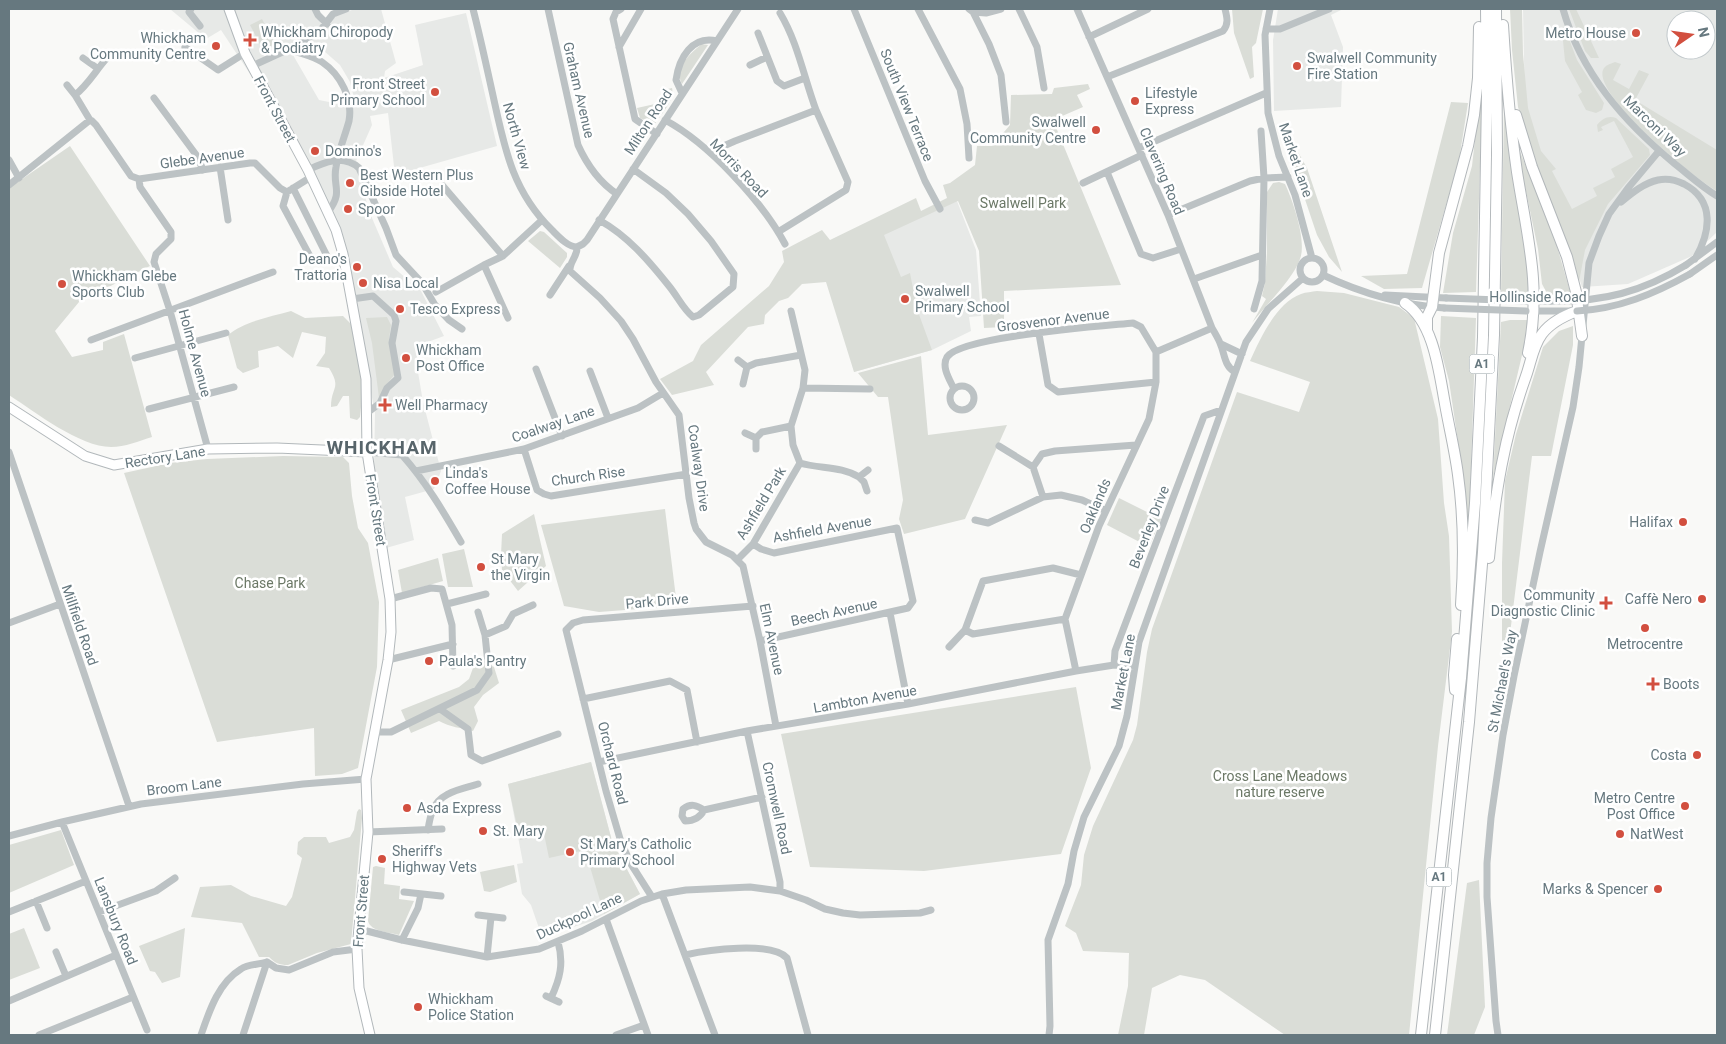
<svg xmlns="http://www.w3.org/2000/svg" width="1726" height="1044" font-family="Roboto,sans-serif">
<rect width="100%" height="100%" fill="#f9f9f7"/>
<!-- built -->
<path fill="#e7e9e7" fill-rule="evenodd" d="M170 9H311L324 28 337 15 355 9H381L396 63 385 71 384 78 423 65 415 25 466 13 497 146 395 175 388 113 370 116 372 125 356 161 369 211 393 267 421 291 444 336 417 346V366L423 402 441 471 434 489 405 497 414 540 386 548 374 468 375 413 341 238 260 89 221 30 206 39ZM309 44 324 51 340 65 350 82 353 94 354 107 319 100 293 55 276 50 265 57 263 54 283 45Z
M1278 9H1343L1331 15 1343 47 1341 107 1274 111 1273 40Z
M1523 9H1717V232L1692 256 1628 284 1582 287 1525 110ZM1676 20H1706V50H1676Z
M957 201 976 250 981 316 969 317 971 331 932 350 854 372 846 251Z
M591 762 612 841 640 894 592 921 542 937 531 905 522 894 517 864 523 863 508 784Z"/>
<!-- green -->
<path fill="#daddd7" d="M1232 9H1263L1256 43 1252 47 1254 77 1250 79 1234 33Z
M1510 9H1522L1523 54 1528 108 1541 151 1556 169 1552 171 1572 209 1597 196 1593 188 1615 177 1611 169 1633 157 1614 121 1601 127 1603 130 1598 132 1597 125C1602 119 1608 115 1616 118L1649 149 1650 155 1608 204 1585 250 1579 282 1554 210 1533 156 1518 107 1512 50Z
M1569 9H1576L1599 58H1591L1585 51Z
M262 19 275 44 263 50 250 25Z
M1562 31H1566L1577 60 1604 103 1602 110 1596 113 1586 110 1578 95 1582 92 1565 61Z
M702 44 708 45 682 84C673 69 691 52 702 44Z
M1615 62 1621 64 1613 80 1629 89 1639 70 1649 74 1635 100 1717 150V191C1696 180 1593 95 1603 70 1605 65 1610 64 1615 62Z
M1088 84 1090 89 1077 95 1083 107 1053 120 1121 285 1004 291V327L984 328 979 251 958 201 884 235 901 277 910 273 917 309 932 350 854 372 826 282 802 284 788 298 779 301 765 315 764 324 748 327 706 372 714 385 672 395 660 379 693 361 701 345 769 286 784 262 782 251 822 230 830 240 916 198 921 211 947 198 943 185 950 183 975 165 977 146H992L1010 125 1011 95 1052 94 1054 88Z
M672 88C675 101 661 114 654 125L640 118 637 108 664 102V90Z
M1451 102 1468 103 1459 160 1422 288 1384 289 1361 276 1407 274Z
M1479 104H1482L1476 292 1443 293 1453 233 1472 166Z
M1504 107 1506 110 1515 188 1529 271 1530 295 1501 294Z
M1283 134 1294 145 1307 168 1342 272 1329 257 1317 235Z
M70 146 150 266 79 302 55 331 72 357 103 350V342L124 334 152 437C139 441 125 447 111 447 80 447 35 412 9 395V188Z
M1519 149 1556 243 1571 295H1548L1542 284 1538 249 1518 153Z
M1279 182 1285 184C1293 201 1307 241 1300 259 1293 279 1266 305 1252 323L1266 299 1262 296 1265 283 1267 251V192L1273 183Z
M540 231 544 232 567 253V257L560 268 528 241Z
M1317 291 1344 293 1399 307 1414 318 1438 419 1444 503 1449 536 1452 632 1438 746 1409 1035H1285L1205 980 1180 975 1152 988 1144 1035H1118L1128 986 1129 953 1083 951 1076 933 1065 926 1081 885 1084 855 1093 826 1133 740 1137 725 1147 652 1152 629 1237 392 1299 412 1310 382 1250 361C1260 339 1276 303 1301 294 1306 292 1312 292 1317 291Z
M291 311 305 318 343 316 351 324 363 386 360 417 357 420 350 418 349 396H343L337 406 331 407C331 386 342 389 329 368L316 366 325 353 326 337 302 332 293 358 278 346 258 351 259 367 243 373 237 368 228 335C245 321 270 317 291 311Z
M1441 316 1476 318 1469 527 1466 526 1460 455 1449 381 1440 347Z
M387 317 391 325 389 339 395 374 386 385 379 398 372 343 366 318Z
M1510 320H1527V334L1493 478 1501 322Z
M1573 326V345L1551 456H1532L1508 650 1502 648V563L1505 481 1516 434 1543 347 1559 331Z
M921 356 928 435 1007 425 965 519 904 534 899 519 903 500 888 397H878L858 373Z
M283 456 343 457 349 463 352 496 358 528 368 543 379 602 377 667 358 768 342 774 315 776 314 728 217 742 124 473 170 463 207 459Z
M1119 498 1161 519 1149 547 1107 525Z
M665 509 677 606 599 612 564 606 541 525Z
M534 514 546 566 518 591 502 570 501 555 502 534Z
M464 549 473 587H448L442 554Z
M438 558 443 581 402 593 398 570Z
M481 661 494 667 499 683 483 695 474 707 478 721 473 731C461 728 450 727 439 721L411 733 401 710 459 687 469 679 473 668Z
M1076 687 1091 768 1061 854 924 871 810 867 781 734Z
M591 762 612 841 640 894 604 914 585 850 549 858 544 834 520 840 508 784Z
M359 809 361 810 362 818 351 944 317 953 288 965C279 965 275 963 269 957H259L242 923 191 917 200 887 231 885 251 896 286 906 292 897 302 858 297 854 298 842 304 837H326L329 843 350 837 354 830 357 812Z
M61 830 74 865 9 893V845Z
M514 865 517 882 490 892 484 891 480 872Z
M376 866 385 868 384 884 400 886 399 899 414 901 399 935C389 932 371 932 368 921L373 867Z
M1479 880 1485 1007 1474 1035H1447L1467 883Z
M24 928 40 968 9 980V934Z
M185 928 180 977 162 983 155 972 150 971 139 946Z"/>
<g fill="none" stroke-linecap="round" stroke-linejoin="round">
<defs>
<path id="major" d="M229 9 245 53 308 170 336 230 343 254 366 379 367 452 390 599 391 632 388 660 366 779 368 832 357 949 359 988 370 1035
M9 407 85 456 114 465 208 449 277 448 367 452"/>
<path id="highway" d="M1503 25C1506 74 1510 124 1517 172 1527 236 1542 287 1528 353
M1516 115 1532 167 1567 257 1576 292 1582 336
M1405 303C1434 322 1439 372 1445 404 1449 427 1455 451 1458 475 1464 518 1464 562 1461 605
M1427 331V317L1432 307 1439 253 1468 146 1474 115 1478 78 1479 27
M1489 558C1495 494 1504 437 1526 376 1531 362 1533 346 1542 334 1551 322 1564 316 1577 311
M1455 690 1454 675 1457 639
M1421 1035 1461 678 1475 503 1483 337 1487 96 1486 9
M1435 1035 1469 722 1483 552 1494 335 1497 152 1496 9"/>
</defs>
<!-- major casing -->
<use href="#major" stroke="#b2b8bb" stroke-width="11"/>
<!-- highway casing -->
<use href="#highway" stroke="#b2b7ba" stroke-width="12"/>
<!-- minor -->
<path stroke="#bcc2c4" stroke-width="7" d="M191 9 189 12 200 26
M315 9 318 15 327 24
M473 9C480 36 486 64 492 91 504 145 511 190 552 230 559 237 568 247 577 247
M548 9 578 145C587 165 599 182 617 194
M621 9 616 12 613 19 635 119 657 134
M854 9 925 181 940 209
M918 9 960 89 967 124 969 158
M969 9 973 12 989 44 1001 75 1006 122
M1019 9 1037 47 1044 88
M1077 9 1168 215 1212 328C1215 333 1218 338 1220 343 1225 354 1224 366 1235 372
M1270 9 1265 35 1268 113 1279 156 1295 195 1312 258
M1563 9C1581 73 1624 122 1675 164 1689 175 1702 187 1717 196
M973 12 986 13 1001 9
M780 13C798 43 804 78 816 110
M1266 29H1280L1329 9
M758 33 777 81 784 86 805 78
M1089 37 1148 9
M185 47 218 70 245 53
M619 47 641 9
M289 49C300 54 312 55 322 62 341 75 353 99 349 121 345 136 338 152 336 167 332 187 344 191 328 212
M83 58 97 68
M750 65 767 57
M252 66 289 49 320 31 333 14 346 9
M1107 77 1223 31C1229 24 1227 17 1225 9
M67 85 75 95 90 120 92 121 96 125 131 176 139 179 250 163H255L280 188 287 192
M682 93 676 80C679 58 692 35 717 41
M75 95C88 85 96 70 107 58
M154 98 197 156 203 170
M665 120C708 143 762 201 785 244
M1139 148 1266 93
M711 153 719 148 735 141 816 110 848 182 846 190 778 232
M9 160 19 178
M220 167 228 220
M308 170C324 162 343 154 359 168L386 228 396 255 422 283 435 305 449 320 462 329
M1107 172 1141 254 1153 258 1181 249
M311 177 287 192 283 206 312 260
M139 179 140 187 171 232V239L156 254 154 262 170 311 208 449
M1083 183 1142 155
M9 185 90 120
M443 186 503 256
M293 188 328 258
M1621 202C1632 193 1644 183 1658 180 1667 178 1676 180 1684 184 1716 201 1710 233 1695 259
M1168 215 1250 181 1264 178 1288 177
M599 220C628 236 649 261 669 286 678 297 683 309 693 317L699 315 733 287 734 274 711 241 688 214 666 193 633 169
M577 247C578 256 569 262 570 271L600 298 621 321 633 339 656 382 679 415 689 498 694 523 696 529 706 542 732 555 743 566 760 641 776 726
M577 247 583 244 587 240 738 9
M1300 270a12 12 0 1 1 24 0a12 12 0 1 1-24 0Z
M484 265 508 318
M1686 265 1717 242
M1690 274 1717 255
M1323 275C1361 293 1402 305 1444 308
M1194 279 1262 255
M436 292 484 265 503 256 542 220
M550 295 569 266
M1385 295 1446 298
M352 299 373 296 394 315 396 321 392 343 398 378 387 388 380 403 367 413
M1529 301H1551
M1254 309 1262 281 1264 178 1261 131
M1530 311H1574
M1039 334 1048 385 1058 392 1156 382
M91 340 273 272
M1221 344 1242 354
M1156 352 1212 328
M135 358 226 333
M738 360 747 367
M536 369 562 436
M590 371 608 418
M743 384 747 367 756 363 801 355
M950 398a12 12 0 1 1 24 0a12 12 0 1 1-24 0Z
M803 388 870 389
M954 389C950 380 941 367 947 357 961 336 1103 326 1133 323L1141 327 1156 352
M149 409 234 387
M745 433 756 438
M999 446 1033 467
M524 449 537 490 544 494 551 496 687 474
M756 449V438L762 432 791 426
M9 452 129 806
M367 452 402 455C426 482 443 511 461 542
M800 463C820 469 841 466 859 477L868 470
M416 471 524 449 638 408 663 393
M859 477 864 482 867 491
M1043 497 1033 467 1042 454 1055 451 1136 445
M975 520 988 523 1043 497 1061 495 1082 500 1106 511
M753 544 761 549 774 553 897 528 913 601 908 608 760 641
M738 559 753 544 800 463 793 445 791 426 803 388 805 370 791 311
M390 599 431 588 442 589 452 625 453 666
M447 604 486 594
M890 613 908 704
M1065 619 973 634 965 630 983 581 1053 568 1081 575
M9 623 60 604
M485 635 506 626 513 614 533 605
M949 647 965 630
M388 660 453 644
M1114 665 1115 651 1204 416 1221 410
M1076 671 1065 619 1099 526 1149 419 1156 382V352
M583 699 670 681 687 690 697 742
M440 709 468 729 471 755 482 761 558 734
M747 731 780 882V891
M374 732H391L477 690 489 673 485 635 478 612
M599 762 747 731 908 704 1076 671 1114 665 1135 666
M704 810C696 805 691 803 683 809L682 816 685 821C694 821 700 818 704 810L762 797
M62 822 147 1030
M428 830C429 823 430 816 433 810 439 792 463 789 478 784
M368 832 442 829
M9 836 62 822 141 804 303 784 366 779
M404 892 441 896
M662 894 715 1035
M652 897 631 864 621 842 606 791 566 630 573 623 583 620 753 606
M36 901 47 928
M9 912 86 881
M99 912 156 891 175 878
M478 915 503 918
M606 919 648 1035
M359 929 402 940 487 957 539 949 582 931 641 901 662 894 686 890 750 887 780 891 806 900 825 909 843 913 860 915 920 913 931 910
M402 940 418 908 421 894
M56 952 66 976
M685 955C707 950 771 941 787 958L808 1035
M487 957 491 917
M267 962 276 968 289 970 333 952 357 949
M546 996 559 1002
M551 998C560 979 564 963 558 942
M9 1001 116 955
M39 1035 133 997
M201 1035C209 1012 218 983 241 969 248 964 258 965 267 962
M243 1035 267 962
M616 1035 644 1025
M1049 1035 1050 1026 1048 940 1068 884 1074 851 1084 817 1119 746 1127 716 1139 642 1246 342 1268 309 1303 278
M1498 1035 1496 1021 1487 897V863L1491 818 1503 735 1514 676 1540 552 1573 407 1579 367 1589 263 1599 236 1609 214 1628 188 1659 151"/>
<!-- major -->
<use href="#major" stroke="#fff" stroke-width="9"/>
<!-- highway -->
<use href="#highway" stroke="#fff" stroke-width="10"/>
<!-- minor-bridge -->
<path stroke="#bcc2c4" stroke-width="7" d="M1446 298 1526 301
M1551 301C1603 302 1642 292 1686 265
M1444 308 1526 311
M1577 311C1618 309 1654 294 1690 274"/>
</g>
<!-- markers -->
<g fill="#d24f3f" stroke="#fff" stroke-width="2">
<circle cx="1636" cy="33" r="5"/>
<path d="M247.5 32.5h5v5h5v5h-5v5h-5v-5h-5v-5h5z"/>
<circle cx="216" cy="46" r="5"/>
<circle cx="1297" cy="66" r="5"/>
<circle cx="435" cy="92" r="5"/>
<circle cx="1135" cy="101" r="5"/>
<circle cx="1096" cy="130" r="5"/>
<circle cx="315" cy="151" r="5"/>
<circle cx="350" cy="183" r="5"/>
<circle cx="348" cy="209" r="5"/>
<circle cx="357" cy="267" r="5"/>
<circle cx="363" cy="283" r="5"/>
<circle cx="62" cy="284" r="5"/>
<circle cx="905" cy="299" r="5"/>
<circle cx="400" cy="309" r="5"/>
<circle cx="406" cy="358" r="5"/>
<path d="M382.5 397.5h5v5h5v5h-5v5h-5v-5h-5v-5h5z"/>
<circle cx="435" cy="481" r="5"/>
<circle cx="1683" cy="522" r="5"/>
<circle cx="481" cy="567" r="5"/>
<circle cx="1702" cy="599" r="5"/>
<path d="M1603.5 595.5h5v5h5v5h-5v5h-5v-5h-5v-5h5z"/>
<circle cx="1645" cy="628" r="5"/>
<circle cx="429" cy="661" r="5"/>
<path d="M1650.5 676.5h5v5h5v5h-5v5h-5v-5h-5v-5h5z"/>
<circle cx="1697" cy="755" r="5"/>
<circle cx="1685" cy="806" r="5"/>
<circle cx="407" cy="808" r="5"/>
<circle cx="483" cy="831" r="5"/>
<circle cx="1620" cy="834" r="5"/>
<circle cx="570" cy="852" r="5"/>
<circle cx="382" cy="859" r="5"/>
<circle cx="1658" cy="889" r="5"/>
<circle cx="418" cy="1007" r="5"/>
</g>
<g text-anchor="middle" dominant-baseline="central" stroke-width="5" stroke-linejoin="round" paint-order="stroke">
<!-- shield labels -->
<g fill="#fff" stroke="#94a0a5" stroke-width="1">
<rect x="1469.5" y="354.5" width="25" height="19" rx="4"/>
<rect x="1426.5" y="867.5" width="25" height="19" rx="4"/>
</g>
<g font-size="12" font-weight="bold" fill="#66787f">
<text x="1482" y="364">A1</text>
<text x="1439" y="877">A1</text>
</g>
<!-- poi labels -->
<g font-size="14" fill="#66787f" stroke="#fff" text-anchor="start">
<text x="261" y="32">Whickham Chiropody<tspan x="261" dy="16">&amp; Podiatry</tspan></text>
<text x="1626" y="33" text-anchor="end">Metro House</text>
<text x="206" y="38" text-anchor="end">Whickham<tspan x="206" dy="16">Community Centre</tspan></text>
<text x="1307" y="58">Swalwell Community<tspan x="1307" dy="16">Fire Station</tspan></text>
<text x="425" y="84" text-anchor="end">Front Street<tspan x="425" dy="16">Primary School</tspan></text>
<text x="1145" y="93">Lifestyle<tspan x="1145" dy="16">Express</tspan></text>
<text x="1086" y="122" text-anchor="end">Swalwell<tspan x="1086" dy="16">Community Centre</tspan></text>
<text x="325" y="151">Domino's</text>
<text x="360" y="175">Best Western Plus<tspan x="360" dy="16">Gibside Hotel</tspan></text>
<text x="358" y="209">Spoor</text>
<text x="347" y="259" text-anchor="end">Deano's<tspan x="347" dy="16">Trattoria</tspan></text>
<text x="72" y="276">Whickham Glebe<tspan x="72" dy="16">Sports Club</tspan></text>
<text x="373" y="283">Nisa Local</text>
<text x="915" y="291">Swalwell<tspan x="915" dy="16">Primary School</tspan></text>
<text x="410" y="309">Tesco Express</text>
<text x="416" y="350">Whickham<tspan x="416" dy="16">Post Office</tspan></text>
<text x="395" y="405">Well Pharmacy</text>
<text x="445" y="473">Linda's<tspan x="445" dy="16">Coffee House</tspan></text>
<text x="1673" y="522" text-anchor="end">Halifax</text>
<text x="491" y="559">St Mary<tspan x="491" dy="16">the Virgin</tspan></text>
<text x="1595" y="595" text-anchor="end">Community<tspan x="1595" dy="16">Diagnostic Clinic</tspan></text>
<text x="1692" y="599" text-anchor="end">Caffè Nero</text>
<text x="1645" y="644" text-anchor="middle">Metrocentre</text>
<text x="439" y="661">Paula's Pantry</text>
<text x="1663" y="684">Boots</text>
<text x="1687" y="755" text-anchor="end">Costa</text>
<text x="1675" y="798" text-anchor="end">Metro Centre<tspan x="1675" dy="16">Post Office</tspan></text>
<text x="417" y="808">Asda Express</text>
<text x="493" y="831">St. Mary</text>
<text x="1630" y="834">NatWest</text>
<text x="580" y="844">St Mary's Catholic<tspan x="580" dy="16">Primary School</tspan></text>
<text x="392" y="851">Sheriff's<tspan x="392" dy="16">Highway Vets</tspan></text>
<text x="1648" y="889" text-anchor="end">Marks &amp; Spencer</text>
<text x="428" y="999">Whickham<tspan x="428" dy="16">Police Station</tspan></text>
</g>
<!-- street labels -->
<g font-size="14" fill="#66787f" stroke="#fff">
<text transform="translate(579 90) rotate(77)">Graham Avenue</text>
<text transform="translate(907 105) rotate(68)">South View Terrace</text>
<text transform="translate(275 109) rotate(62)">Front Street</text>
<text transform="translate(648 122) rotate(-57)">Milton Road</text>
<text transform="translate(1655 126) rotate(44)">Marconi Way</text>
<text transform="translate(517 136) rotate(74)">North View</text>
<text transform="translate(202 158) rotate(-8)">Glebe Avenue</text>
<text transform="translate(1296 160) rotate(71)">Market Lane</text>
<text transform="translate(739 168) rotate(46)">Morris Road</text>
<text transform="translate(1162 171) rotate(67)">Clavering Road</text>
<text x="1538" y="297">Hollinside Road</text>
<text transform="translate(1053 320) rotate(-7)">Grosvenor Avenue</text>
<text transform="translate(195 353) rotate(75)">Holme Avenue</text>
<text transform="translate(553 424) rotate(-19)">Coalway Lane</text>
<text transform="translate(165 457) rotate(-9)">Rectory Lane</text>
<text transform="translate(699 468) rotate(82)">Coalway Drive</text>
<text transform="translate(588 476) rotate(-8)">Church Rise</text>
<text transform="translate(761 503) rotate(-59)">Ashfield Park</text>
<text transform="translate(1095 506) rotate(-67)">Oaklands</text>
<text transform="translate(376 510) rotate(81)">Front Street</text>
<text transform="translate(1149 527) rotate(-69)">Beverley Drive</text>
<text transform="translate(822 529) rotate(-10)">Ashfield Avenue</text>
<text transform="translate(657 601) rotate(-5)">Park Drive</text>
<text transform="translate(834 612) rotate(-12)">Beech Avenue</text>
<text transform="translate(80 625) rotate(71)">Millfield Road</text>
<text transform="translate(772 639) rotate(78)">Elm Avenue</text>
<text transform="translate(1123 672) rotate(-79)">Market Lane</text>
<text transform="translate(1502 681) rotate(-79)">St Michael's Way</text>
<text transform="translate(865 699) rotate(-10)">Lambton Avenue</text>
<text transform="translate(613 763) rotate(76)">Orchard Road</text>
<text transform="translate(184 786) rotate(-7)">Broom Lane</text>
<text transform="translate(777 808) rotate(78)">Cromwell Road</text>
<text transform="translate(361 911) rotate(-85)">Front Street</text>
<text transform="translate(579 916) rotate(-25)">Duckpool Lane</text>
<text transform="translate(116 921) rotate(68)">Lansbury Road</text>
</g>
<!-- park labels -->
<g font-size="14" fill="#6b7866" stroke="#fff">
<text x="1023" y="203">Swalwell Park</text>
<text x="270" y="583">Chase Park</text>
<text x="1280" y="776">Cross Lane Meadows<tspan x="1280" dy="16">nature reserve</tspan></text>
</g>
<!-- district labels -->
<g font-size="19" font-weight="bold" letter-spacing="1" fill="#58656b" stroke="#fff">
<text x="382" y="447">WHICKHAM</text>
</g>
</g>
<!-- border -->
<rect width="1726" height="1044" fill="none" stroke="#66787f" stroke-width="20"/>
<!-- north arrow -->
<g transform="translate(1691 35) rotate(77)"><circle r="24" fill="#ffffff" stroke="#c2c9cc"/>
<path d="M0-4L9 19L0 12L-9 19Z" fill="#d24f3f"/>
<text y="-8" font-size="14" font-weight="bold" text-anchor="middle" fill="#66787f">N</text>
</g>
</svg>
